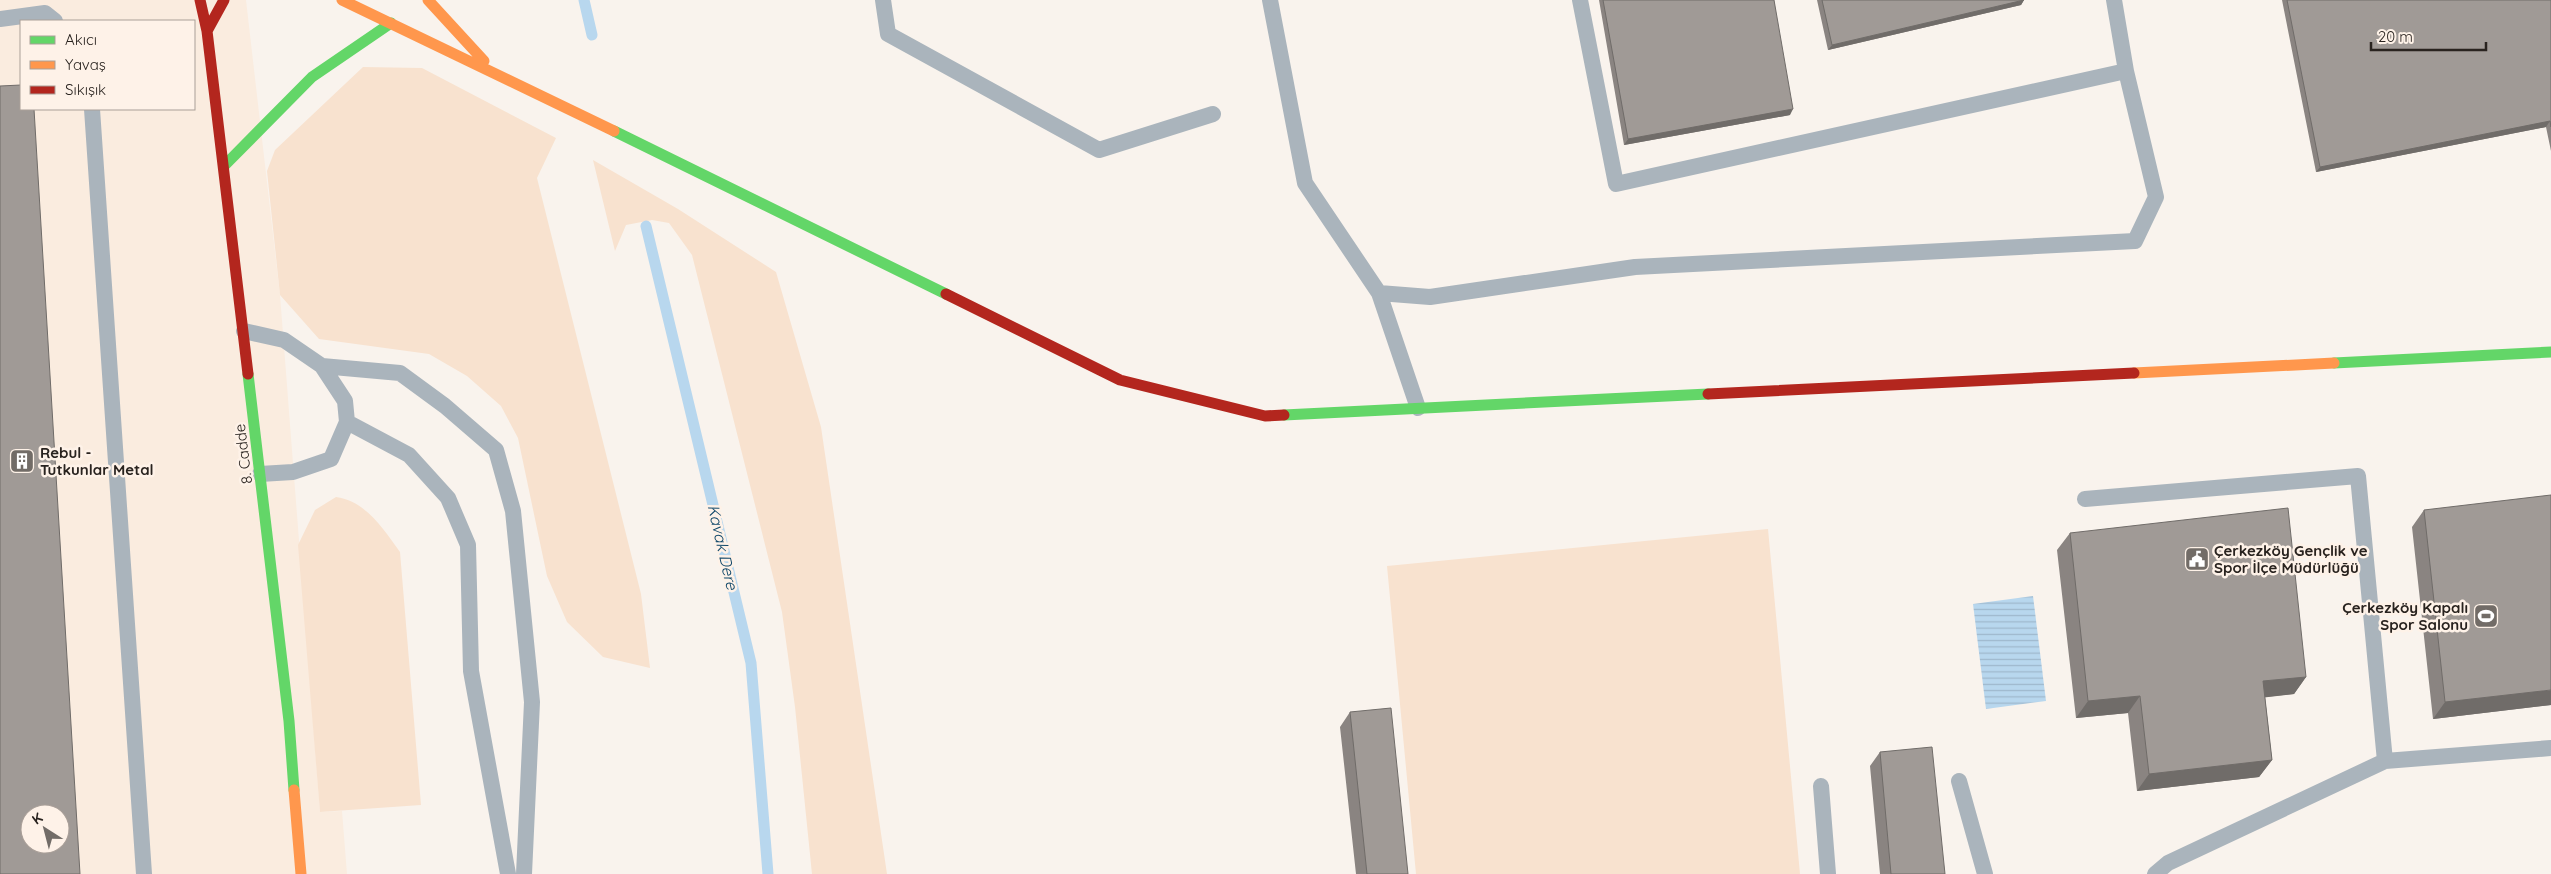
<svg xmlns="http://www.w3.org/2000/svg" width="2551" height="874" font-family="Quicksand,sans-serif">
<defs>
<pattern id="water-rules" width="6" height="5" patternUnits="userSpaceOnUse" patternTransform="scale(1.25)"><rect width="6" height="5" fill="#b8d7ee"/><path d="M0 2.5h6" fill="none" stroke="#9eb8cc"/></pattern>
</defs>
<rect width="100%" height="100%" fill="#f9f3ed"/>
<!-- built -->
<path fill="#faecdf" fill-rule="evenodd" d="M0 0H246L280 295 320 812 342 811 347 874H0ZM21 21H194V109H21ZM30 814H60V844H30Z"/>
<!-- green -->
<path fill="#f8e2cf" d="M363 67 422 68 556 138 537 178 641 594 650 668 603 657 567 622 547 576 518 438 501 406 467 376 429 354 319 339 280 295 267 171 275 150Z
M593 160 678 209 776 272 821 427 887 874H812L795 707 782 612 692 255 669 223 652 220 626 225 615 251Z
M336 497C366 501 384 530 400 552L421 805 320 812 298 545 315 510Z
M1768 529 1800 874H1416L1387 566Z"/>
<!-- water -->
<path fill="url(#water-rules)" d="M2033 596 2046 701 1986 709 1973 604Z"/>
<g fill="none" stroke-linecap="round" stroke-linejoin="round">
<!-- stream -->
<path stroke="#b8d7ee" stroke-width="11" d="M584 0 592 35
M646 226 751 663 768 874"/>
<!-- lane -->
<path stroke="#aab4bc" stroke-width="16" d="M883 0 888 34 1099 150 1213 114
M1270 0 1305 183 1379 293 1430 297 1635 267 2135 241 2156 197 2126 71 2114 0
M1580 0 1616 184 2126 71
M0 19 45 13 55 21
M92 109 144 874
M1379 293 1418 408
M244 331 284 340 322 366 345 401 347 422 331 459 293 472 260 474
M322 366 400 373 445 406 496 450 513 511 532 702 524 874
M347 422 409 455 448 498 468 545 471 671 508 874
M2085 499 2358 476 2385 761 2551 748
M1959 781 1985 874
M1821 786 1828 874
M2155 874 2168 863 2385 761"/>
<!-- fast -->
<path stroke="#63d668" stroke-width="11" d="M614 131 946 294
M224 166 312 77 391 23
M2334 363 2551 352
M248 374 289 721 294 790
M1284 415 1708 394"/>
<!-- slow -->
<path stroke="#ff974d" stroke-width="11" d="M342 0 614 131
M428 0 484 61
M2134 373 2334 363
M294 790 301 874"/>
<!-- jam -->
<path stroke="#b3261e" stroke-width="11" d="M200 0 207 31 224 0
M207 31 248 374
M946 294 1120 380 1265 416 1284 415
M1708 394 2134 373"/>
</g>
<!-- wall -->
<path fill="#8a8481" d="M1599 0H1774L1790 115 1624 145Z
M1817 0H2024L2021 5 1828 50Z
M2282 0H2551V151L2546 127 2316 172Z
M2424 510 2551 705 2433 719 2412 527Z
M2070 533 2306 677 2294 694 2265 697 2272 760 2259 777 2137 791 2128 713 2076 718 2057 550Z
M1350 712 1408 874H1356L1340 727Z
M1880 752 1945 874H1880L1870 766Z"/>
<!-- shaded-wall -->
<path fill="#706c69" d="M2024 0 2021 5 1828 50 1832 45Z
M1793 109 1790 115 1624 145 1628 139Z
M2550 121 2546 127 2316 172 2320 167Z
M2306 677 2294 694 2251 699 2263 681Z
M2551 690V705L2433 719 2445 702Z
M2140 696 2128 713 2076 718 2088 701Z
M2272 760 2259 777 2137 791 2149 774Z"/>
<!-- building -->
<path fill="#a09a96" stroke="#706c69" fill-rule="evenodd" d="M1603 0H1774L1793 109 1628 139Z
M1822 0H2024L1832 45Z
M2287 0H2551V127L2550 121 2320 167Z
M21 85V109H34L80 874H0V86ZM30 814H60V844H30Z
M2551 495V690L2445 702 2424 510Z
M2288 508 2306 677 2263 681 2272 760 2149 774 2140 696 2088 701 2070 533Z
M1391 708 1408 874H1367L1350 712Z
M1932 747 1945 874H1891L1880 752Z"/>
<!-- icons -->
<defs>
<symbol id="building-square" viewBox="-11 -11 22 22"><rect x="-9" y="-9" width="18" height="18" rx="4" fill="#726c67" stroke="#fef2e8"/><path d="M-4-6H4V6H1V3H-1V6H-4ZM-2.5-4.3h1.7v1.8h-1.7ZM.8-4.3h1.7v1.8H.8ZM-2.5-1h1.7V.8h-1.7ZM.8-1h1.7V.8H.8Z" fill="#fff"/></symbol>
<symbol id="civic-square" viewBox="-11 -11 22 22"><rect x="-9" y="-9" width="18" height="18" rx="4" fill="#726c67" stroke="#fef2e8"/><path d="M-.6-6.5H3V-4.5H.6V-3L4-1V1h2V6H-6V1h2V-1L-.6-3ZM-1.2 2.5V6h2.4V2.5Z" fill="#fff"/></symbol>
<symbol id="stadium-square" viewBox="-11 -11 22 22"><rect x="-9" y="-9" width="18" height="18" rx="4" fill="#726c67" stroke="#fef2e8"/><path d="M0-5a6.5 5 0 1 0 0 10a6.5 5 0 1 0 0-10ZM-3.5-1.8h7v3.6h-7Z" fill="#fff"/></symbol>
</defs>
<g fill-rule="evenodd">
<use href="#building-square" x="8" y="447" width="28" height="28"/>
<use href="#civic-square" x="2183" y="545" width="28" height="28"/>
<use href="#stadium-square" x="2472" y="602" width="28" height="28"/>
</g>
<g text-anchor="middle" dominant-baseline="central" stroke-width="5" stroke-linejoin="round" paint-order="stroke">
<!-- poi labels -->
<g font-size="15" font-weight="bold" fill="#29231f" stroke="#fef2e8" text-anchor="start">
<text x="40" y="452">Rebul -<tspan x="40" dy="17">Tutkunlar Metal</tspan></text>
<text x="2214" y="550">Çerkezköy Gençlik ve<tspan x="2214" dy="17">Spor İlçe Müdürlüğü</tspan></text>
<text x="2468" y="607" text-anchor="end">Çerkezköy Kapalı<tspan x="2468" dy="17">Spor Salonu</tspan></text>
</g>
<!-- street labels -->
<g font-size="15" fill="#29231f" stroke="#fef2e8">
<text transform="translate(243 454) rotate(-97)">8. Cadde</text>
</g>
<!-- water labels -->
<g font-size="16" font-style="italic" fill="#0f4769" stroke="#fef2e8">
<text transform="translate(723 547) rotate(77)">Kavak Dere</text>
</g>
</g>
<!-- legend -->
<rect x="20" y="20" width="175" height="90" fill="#fef2e8" stroke="#a99f98"/>
<rect x="30" y="36" width="25" height="8" fill="#63d668" stroke="#a99f98"/>
<text x="65" y="45" font-size="15" fill="#29231f">Akıcı</text>
<rect x="30" y="61" width="25" height="8" fill="#ff974d" stroke="#a99f98"/>
<text x="65" y="70" font-size="15" fill="#29231f">Yavaş</text>
<rect x="30" y="86" width="25" height="8" fill="#b3261e" stroke="#a99f98"/>
<text x="65" y="95" font-size="15" fill="#29231f">Sıkışık</text>
<!-- north arrow -->
<g transform="translate(45 829) rotate(324)"><circle r="24" fill="#fef2e8" stroke="#a99f98"/>
<path d="M0-4L9 19L0 12L-9 19Z" fill="#726c67"/>
<text y="-8" font-size="14" font-weight="bold" text-anchor="middle" fill="#29231f">K</text>
</g>
<!-- scale -->
<path d="M2371 42v8h115v-8" fill="none" stroke="#29231f" stroke-width="2.5"/>
<text x="2378" y="42" font-size="15" fill="#29231f" stroke="#fef2e8" stroke-width="4" paint-order="stroke">20 m</text>
</svg>
